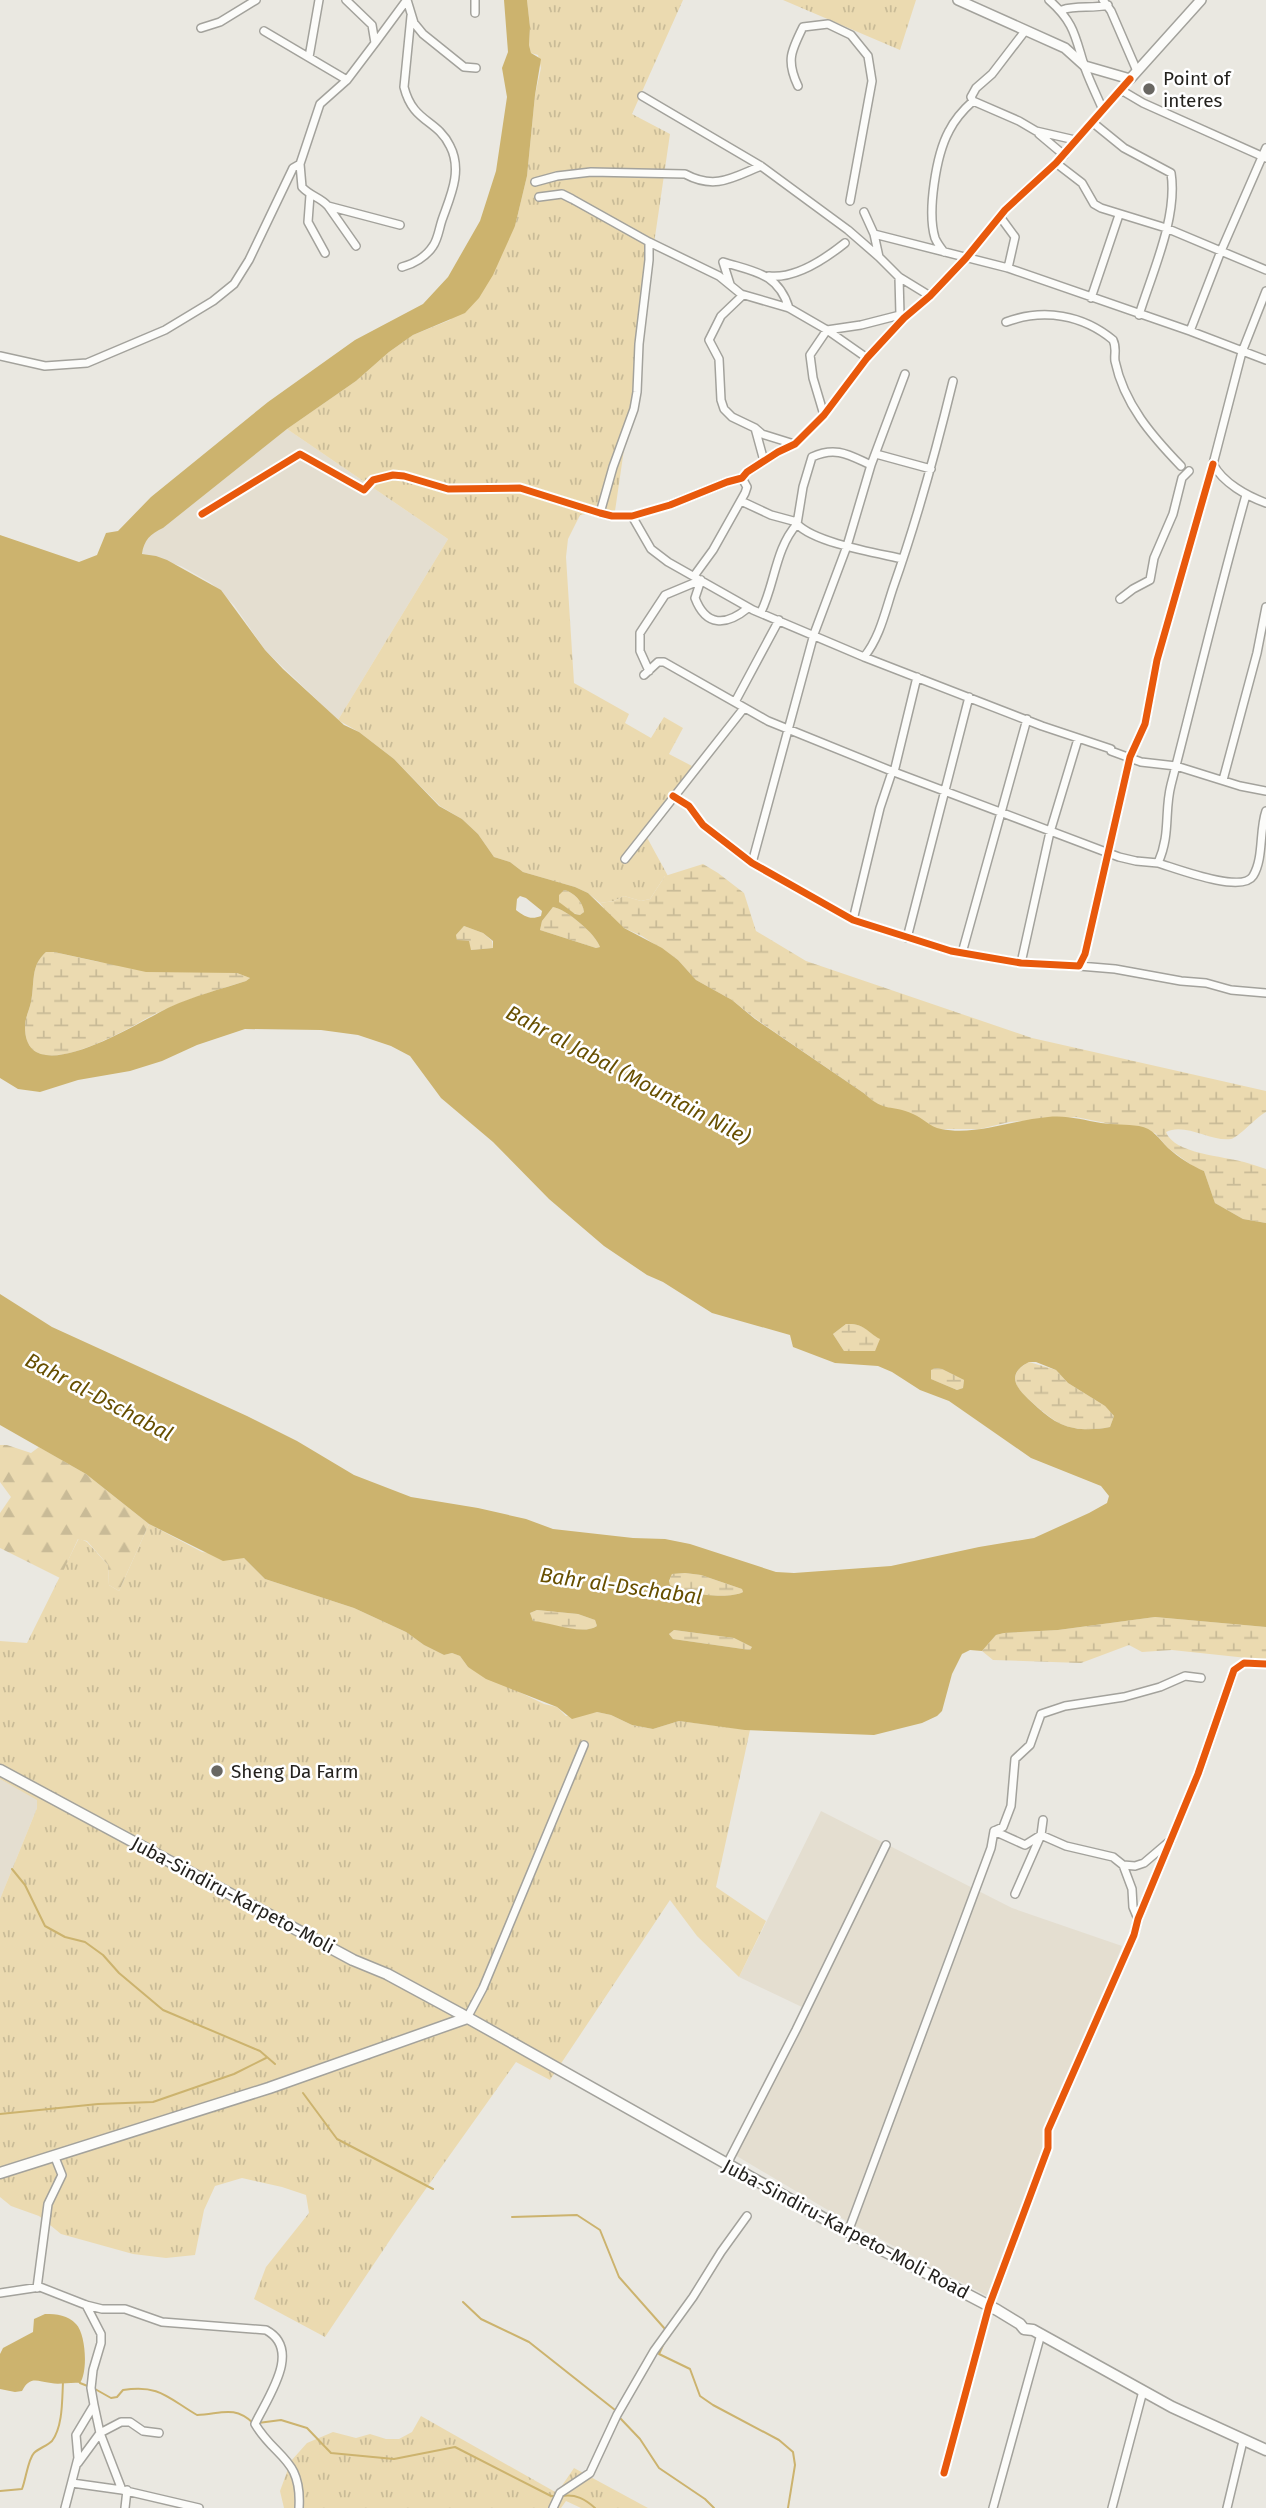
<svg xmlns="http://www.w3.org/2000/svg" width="1266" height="2508" font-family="'Fira Sans',sans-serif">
<defs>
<pattern id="grass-tufts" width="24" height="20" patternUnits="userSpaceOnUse" patternTransform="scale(1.75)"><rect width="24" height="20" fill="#ebdab0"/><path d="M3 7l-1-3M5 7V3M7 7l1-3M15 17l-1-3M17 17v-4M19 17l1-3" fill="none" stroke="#c9bb97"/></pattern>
<pattern id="forest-firs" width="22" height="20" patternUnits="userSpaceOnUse" patternTransform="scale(1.75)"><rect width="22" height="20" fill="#ebdab0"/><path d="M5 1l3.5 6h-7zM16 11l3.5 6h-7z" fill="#c9bb97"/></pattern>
<pattern id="wetland-marsh" width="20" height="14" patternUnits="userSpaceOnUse" patternTransform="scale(1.75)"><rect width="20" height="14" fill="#ebdab0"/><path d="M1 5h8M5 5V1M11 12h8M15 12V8" fill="none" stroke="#c9bb97"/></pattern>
</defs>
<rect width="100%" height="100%" fill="#eae8e1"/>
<!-- built -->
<path fill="#e4ded0" d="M287 429 448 539 338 720 265 650 234 605 211 583 181 566 142 555 144 544 151 533 163 528Z
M0 1779 37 1799V1808L0 1899Z
M821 1811 1012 1908 1122 1946 989 2297 843 2219 735 2155 804 2008 739 1977Z"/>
<!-- grass -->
<path fill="url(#grass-tufts)" d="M527 0H683L632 114 670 134 614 518 592 513 580 515 568 539 566 557 574 683 629 714 625 723 651 738 664 717 683 728 669 754 692 766 644 832 668 876H665L650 899 641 901 624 896 614 901 600 903 588 893 575 887 523 872 510 862 494 857 478 834 462 819 440 806 394 759 359 732 338 720 448 539 287 429 356 381 389 352 413 335 450 320 515 226 527 176 535 95 541 68 538 55 531 53 529 45 530 27Z
M783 0H916L900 50Z
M149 1524 202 1552 244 1558 265 1579 354 1608 406 1632 424 1645 444 1655 452 1653 460 1656 468 1667 544 1704 557 1707 566 1716 597 1712 611 1715 632 1725 653 1729 679 1721 750 1730 716 1887 766 1921 739 1977 697 1936 670 1900 550 2080 516 2062 398 2228 325 2337 254 2299 266 2267 309 2213 306 2195 282 2187 242 2178 215 2186 204 2210 195 2255 166 2258 133 2254 61 2234 39 2216 11 2206 0 2197V1899L37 1808V1800L0 1779V1641L27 1643 79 1538 87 1542 108 1565 109 1585 119 1591Z
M421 2416 557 2493 574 2468 648 2508H581L566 2501 561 2508H284L280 2491 291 2461 307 2443 333 2432 356 2438 370 2434 386 2439H399L412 2432Z"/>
<!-- forest -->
<path fill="url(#forest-firs)" d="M0 1445H7L31 1453 39 1447 86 1474 149 1524 119 1591 109 1585 108 1565 87 1541 78 1539 60 1578 0 1548V1513L11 1497 0 1482Z"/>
<!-- wetland -->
<path fill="url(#wetland-marsh)" d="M703 864 718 873 744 893 756 931 806 961 1032 1038 1266 1091V1112C1255 1118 1239 1137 1231 1139 1211 1142 1185 1122 1166 1132 1174 1154 1224 1156 1244 1162 1252 1164 1259 1167 1266 1169V1223L1243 1219 1215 1203 1204 1171 1194 1167 1168 1148 1155 1133 1076 1117 1009 1122 980 1129H938L878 1106 865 1094 756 1019 732 1000 696 980 678 960 642 936 624 928 612 919 600 903 614 901 624 896 641 901 650 899 665 876Z
M564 890C574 892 583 902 584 912L580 915C572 914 561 906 557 899L560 892Z
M553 907C566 909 596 934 600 947L596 948 540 930 542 921Z
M464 926 483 933 492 941 493 948 471 950 457 940 456 935Z
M46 952H54L99 962 237 973 250 978 246 981C216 990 184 1000 155 1014 133 1025 25 1093 25 1027 25 1018 29 1011 31 1002 35 983 30 966 46 952Z
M846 1324C864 1323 867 1331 881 1339L875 1351H844L833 1334Z
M1029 1362 1056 1370 1068 1383 1105 1406 1114 1416 1110 1427C1094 1430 1076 1431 1061 1424 1051 1419 1042 1411 1034 1404 1019 1391 1003 1376 1029 1362Z
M935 1368 942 1369 964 1380 963 1388 957 1390 931 1379V1369Z
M685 1573 701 1575 742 1589 743 1592C728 1600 685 1594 670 1585L669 1582 672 1574Z
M537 1610 578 1614 595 1620 597 1626C582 1636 550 1623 533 1621L530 1613Z
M1155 1617 1266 1627V1660L1172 1650 1142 1652 1129 1645 1081 1663 993 1660 982 1651 996 1635 1004 1633 1058 1630Z
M674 1630 734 1638 752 1647 750 1650 673 1639 669 1634Z"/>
<!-- water -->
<path fill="#ccb36e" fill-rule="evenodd" d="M504 0H527L530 27 529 45 531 53 541 59 535 95 527 176 515 226 493 275 479 298 465 313 413 335 389 352 356 381 287 429 163 528C150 534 144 540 142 554L156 556 167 560 221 590 265 650 283 669 344 725 359 732 394 759 439 806 462 819 478 834 494 857 510 862 523 872 575 887 588 893 624 928 662 948 678 960 696 980 732 1000 755 1019 865 1094C885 1113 891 1104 913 1114 923 1118 930 1127 941 1129 976 1136 1013 1120 1048 1117 1067 1115 1083 1120 1101 1123 1114 1125 1126 1124 1139 1126 1153 1128 1159 1139 1168 1148 1178 1157 1192 1166 1204 1171L1215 1203 1243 1219 1266 1223V1627L1155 1617 1058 1630 1004 1633 996 1635 982 1651 970 1650 962 1654 952 1674 942 1711 937 1716 922 1723 874 1735 745 1730 679 1721 653 1729 632 1725 611 1715 597 1712 572 1719 557 1707 486 1679 468 1667 460 1656 452 1653 444 1655 424 1645 406 1632 354 1608 265 1579 244 1558 223 1561 149 1524 86 1474 0 1425V1294L52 1327 247 1416 297 1441 354 1475 411 1497 478 1508 526 1519 553 1529 633 1538 665 1539 690 1544 776 1572 794 1573 891 1566 979 1547 1034 1538 1089 1513 1107 1503 1109 1496 1101 1486 1031 1458 949 1401 920 1390 892 1372 878 1366 835 1363 793 1347 790 1335 712 1313 663 1282 647 1275 604 1246 549 1199 493 1142 441 1098 410 1056 391 1046 358 1035 321 1030 245 1029 197 1045 162 1061 130 1071 78 1080 40 1092 18 1089 0 1078V535L79 562 97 555 106 533 118 531 151 497 268 402 355 340 423 304 448 277 480 221 496 171 507 97 502 68 508 52ZM564 890C574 892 583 902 584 912L580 915 575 914 559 902V895ZM520 896 526 898 542 911 541 916C531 920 525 917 516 910L517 899ZM553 907C566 909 596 934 600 947L596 948 540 930 542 921ZM464 926 483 933 493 941V948L471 950 469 941 457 940 456 935ZM46 952H54L146 972 237 973 250 978 246 981C221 989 194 996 170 1007 147 1017 25 1097 25 1027 25 1018 29 1011 31 1002 35 983 30 966 46 952ZM846 1324C864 1323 866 1331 880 1339L875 1351H844L833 1334ZM1029 1362H1036L1056 1370 1068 1383 1105 1406 1114 1416 1110 1427C1095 1430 1076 1431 1061 1424 1052 1420 1045 1414 1038 1408 1023 1394 1000 1377 1029 1362ZM935 1368 942 1369 964 1380 963 1388 957 1390 931 1379V1370ZM685 1573 701 1575 742 1589 743 1592C728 1600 685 1594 670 1585L669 1581 672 1574ZM537 1610 578 1614 595 1620 597 1626C582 1636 550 1622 533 1621L530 1613ZM674 1630 734 1638 752 1647 750 1650 673 1639 669 1634Z
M45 2314C57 2314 68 2315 76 2324 86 2334 88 2372 80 2383 70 2382 59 2385 51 2383 36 2381 30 2376 22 2391L15 2392 0 2389V2354L3 2348 33 2332 34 2319Z"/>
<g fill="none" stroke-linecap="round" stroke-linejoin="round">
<!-- stream -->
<path stroke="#ccb36e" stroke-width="2" d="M12 1869 25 1885 45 1926 65 1937 85 1942 103 1955 119 1973 163 2010 260 2051 275 2064
M303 2093 337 2139 433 2189
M0 2114 98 2104 153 2102 234 2074 266 2058
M512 2217 577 2215 600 2230 619 2277 665 2329
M463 2302 481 2319 529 2342 615 2410
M664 2343 659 2354 690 2369 700 2396 713 2405 779 2440 793 2452 795 2465 788 2508
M80 2383 90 2387
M95 2389 111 2398 117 2397 123 2390C159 2384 168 2398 197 2415 221 2414 234 2405 253 2423
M620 2418 640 2439 659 2468 705 2499 714 2508
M258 2423 281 2420 307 2428 331 2453 394 2459 455 2447 551 2496H556
M0 2491 22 2489C26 2479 28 2459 34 2453 39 2448 47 2446 52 2441 63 2426 62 2400 63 2382
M562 2496C576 2494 585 2499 595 2508"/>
<defs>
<path id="minor" d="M407 0 414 23 423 34 464 67 476 68
M475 0V13
M1049 0C1075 23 1075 37 1085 68 1090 82 1097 96 1103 110
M1103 0 1111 11 1137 71
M1062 10C1077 5 1092 9 1108 5
M201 28 220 22 256 0
M264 31 347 80
M1025 31 992 74 976 88 971 97 973 101 1019 121 1036 131 1075 140
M375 43 406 1
M309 57 319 0
M798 86C786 61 791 51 803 27L828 24 851 35 868 56 872 81 850 201
M1121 90 1143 103 1266 158
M642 96 761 166 848 230 879 257
M1092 122 1124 148 1171 173C1178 217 1152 273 1139 315
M1039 134 1064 155
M1056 163 1082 183 1094 204 1101 208 1166 228 1266 270
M300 164 302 187C310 196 320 197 328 206L400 225
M535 182 557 176 591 172 685 174C715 190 732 178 761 166
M310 195 308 222 325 253
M539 197 562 194 572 199 649 242 719 276 741 294 789 308 827 330 867 358
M328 206 356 246
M864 212 874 234 879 257 899 277 930 296
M1001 218 1015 237 1008 268
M874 234 1008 268 1190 331 1266 360
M944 252C941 248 937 243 935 238 927 212 936 155 949 131 955 119 963 110 973 101
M402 267C413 264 426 257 433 246 438 239 439 229 442 220 450 197 463 171 450 146 437 119 413 123 404 87L411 16
M769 276C795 279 825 259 845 243
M899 277 900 315
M730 284 723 262C755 272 778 273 789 308
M1266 291 1242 352 1213 464C1223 483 1247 496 1266 503
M743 295 721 316 709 340 719 359 721 400 724 409 732 417 755 428 762 434 794 444
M1091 298 1119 215
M1006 322C1044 308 1083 315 1113 340 1117 348 1114 354 1115 361 1124 404 1152 436 1181 466
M1190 331 1221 251 1266 148
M0 356 45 366 87 363 165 330 213 301 234 284 249 260 293 168 300 164 320 104 347 80 375 43 372 25 346 0
M824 415 813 378 810 355 827 330 861 325 900 315 904 318
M755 428 764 461
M876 454 931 469
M871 465C849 455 836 446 812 457L803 487 797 524C815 543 877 553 903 559
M741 501 771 515 797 522
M600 513 613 467 634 409 637 392 639 344 649 260V242
M202 514 300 454 364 490 373 480 393 475 404 476 448 489 520 488 600 513 612 516H632L670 505 727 482 742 478 747 472 778 452 795 444 824 415 867 358 904 318 930 296 966 258 1005 210 1056 163 1130 79
M632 516 651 549 668 562 753 610 864 657 1042 726 1111 749V751L1141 762 1176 766 1240 786 1266 791
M694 576 713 550 745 493 747 487 742 478
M701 580 695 598C706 627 726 626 748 608
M1120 599 1133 589 1150 580 1154 558 1173 514 1182 478 1189 471
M761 612C775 584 775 549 797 524
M864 657C880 637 885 612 893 588 917 520 936 451 953 381
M649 671 640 651V633L665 595 701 580
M644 675 658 662H664L768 721 894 772 1119 857 1136 861 1158 863C1171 834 1164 812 1171 785 1196 688 1219 591 1246 495
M735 702 779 620
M894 772 917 677
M1223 780 1257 653 1266 607
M673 796 689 806 703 825 752 863 853 920 951 951 1021 963 1079 966 1085 954 1130 757 1145 724 1157 660 1213 464
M625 859 744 708
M752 863 814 634 847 546 871 465 905 374
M1158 863C1175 868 1242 894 1253 876 1264 858 1259 831 1266 811
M853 920 880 808 892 772
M907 938 969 697
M962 953 1027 719
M1021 963 1050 832 1078 739
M1079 966 1115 969 1181 981 1206 983 1231 990 1266 993
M994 1831 1025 1845 1041 1835 1066 1846 1113 1857 1123 1865 1135 1866 1144 1863 1171 1840
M1123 1865 1132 1889 1133 1907 1138 1919
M1015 1894 1041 1835 1043 1820
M467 2018 483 1988 584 1745
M727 2164 796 2030 886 1845
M848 2232 991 1848 994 1831 1003 1827 1011 1806 1015 1759 1030 1745 1041 1714 1065 1706 1124 1697 1160 1687 1185 1676 1201 1678
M37 2288 48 2204 62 2175 54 2155
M0 2293 40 2287 86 2305 102 2309H125L162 2322 266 2330C303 2350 267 2398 255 2424 276 2459 302 2458 299 2508
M94 2405 100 2433 122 2490
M78 2463 100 2433 121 2422H130L143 2431 159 2433
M944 2473 989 2306 1048 2148V2130L1134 1935 1138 1919 1198 1774 1234 1670 1244 1663 1266 1664
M72 2483 122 2490 199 2508
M65 2508 78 2458 76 2435 94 2405 91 2388 93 2370 101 2343V2334L86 2305
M125 2508 127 2490
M553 2508 560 2493 590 2473 617 2415 654 2351 693 2297 721 2252 747 2216
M993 2508 1041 2334
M1112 2508 1143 2391
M1227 2508 1243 2441"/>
<path id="tertiary" d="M958 0 1065 48 1085 66 1130 79 1201 0"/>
<path id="secondary" d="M0 1770 353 1960 387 1974 461 2014 848 2232 997 2310 1020 2324 1024 2329 1033 2330 1172 2407 1266 2450
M0 2173 269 2088 467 2018"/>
</defs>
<!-- minor casing -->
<use href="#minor" stroke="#a3a29c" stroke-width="10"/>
<!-- tertiary casing -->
<use href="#tertiary" stroke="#a3a29c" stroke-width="12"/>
<!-- secondary casing -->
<use href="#secondary" stroke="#a3a29c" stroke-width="13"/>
<!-- minor -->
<use href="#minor" stroke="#fcfcfa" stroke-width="7"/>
<!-- tertiary -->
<use href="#tertiary" stroke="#fcfcfa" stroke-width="9"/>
<!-- secondary -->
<use href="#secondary" stroke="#fcfcfa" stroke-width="10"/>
<defs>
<path id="cycleway" d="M202 514 300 454 364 490 373 480 393 475 404 476 448 489 520 488 600 513 612 516H632L670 505 727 482 742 478 747 472 778 452 795 444 824 415 867 358 904 318 930 296 966 258 1005 210 1056 163 1130 79
M673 796 689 806 703 825 752 863 853 920 951 951 1021 963 1079 966 1085 954 1130 757 1145 724 1157 660 1213 464
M944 2473 989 2306 1048 2148V2130L1134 1935 1138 1919 1198 1774 1234 1670 1244 1663 1266 1664"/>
</defs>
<!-- cycleway casing -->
<use href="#cycleway" stroke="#fff" stroke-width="11"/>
<!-- cycleway -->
<use href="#cycleway" stroke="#e8590c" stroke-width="7"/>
</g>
<!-- markers -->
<g fill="#696762" stroke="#fff" stroke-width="2.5">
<circle cx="1149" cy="89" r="7"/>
<circle cx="217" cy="1771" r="7"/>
</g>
<g text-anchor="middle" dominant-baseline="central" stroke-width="5" stroke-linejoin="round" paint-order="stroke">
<!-- poi labels -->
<g font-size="19" fill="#24221e" stroke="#fff" text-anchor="start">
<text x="1163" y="78">Point of<tspan x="1163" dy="22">interes</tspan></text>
<text x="231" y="1771">Sheng Da Farm</text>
</g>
<!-- street labels -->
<g font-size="19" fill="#24221e" stroke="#fff">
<text transform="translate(233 1895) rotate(28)">Juba-Sindiru-Karpeto-Moli</text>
<text transform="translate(846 2229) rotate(28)">Juba-Sindiru-Karpeto-Moli Road</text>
</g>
<!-- water labels -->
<g font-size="21" font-style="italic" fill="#674f00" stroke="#fff">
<text transform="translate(628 1075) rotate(28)">Bahr al Jabal (Mountain Nile)</text>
<text transform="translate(99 1397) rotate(28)">Bahr al-Dschabal</text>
<text transform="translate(621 1586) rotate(8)">Bahr al-Dschabal</text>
</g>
</g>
</svg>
